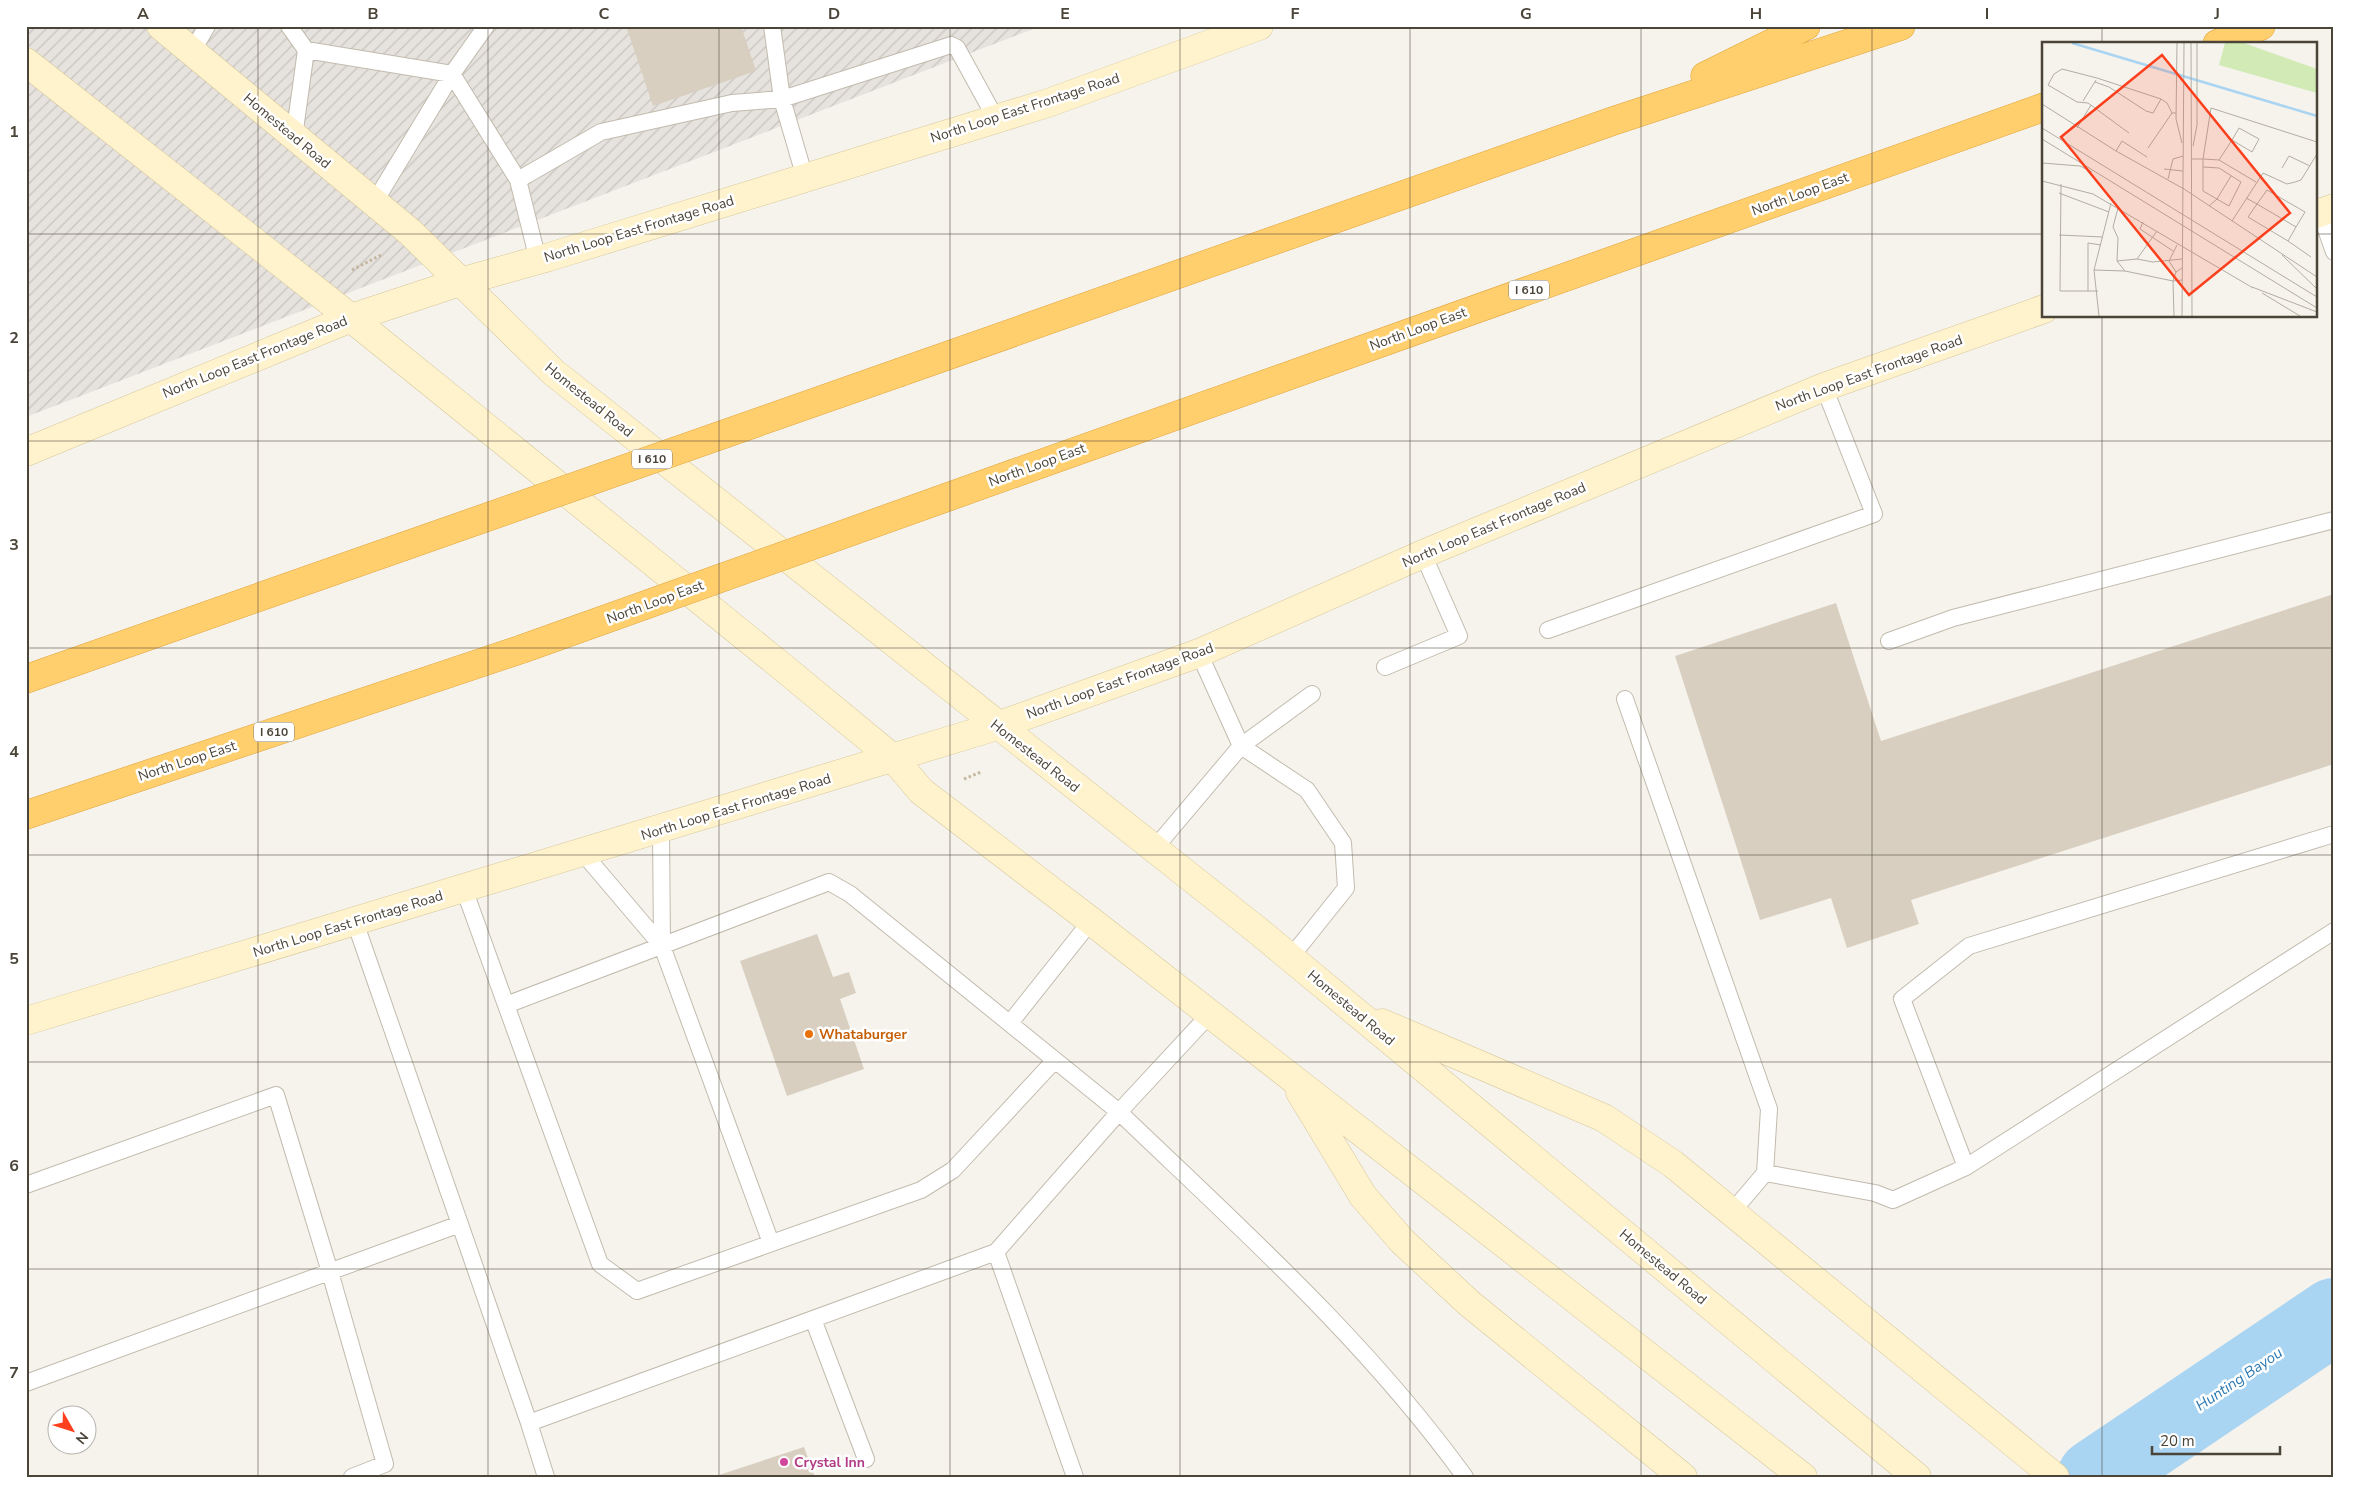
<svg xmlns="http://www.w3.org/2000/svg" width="2360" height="1503" font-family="'Nunito Sans',sans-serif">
<defs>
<pattern id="industrial-furrows" width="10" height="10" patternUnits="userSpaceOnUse" patternTransform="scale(1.25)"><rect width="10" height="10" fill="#e6e2dd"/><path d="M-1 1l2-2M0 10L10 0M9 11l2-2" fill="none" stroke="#c7c3be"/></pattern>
</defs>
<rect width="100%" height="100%" fill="#f6f3ec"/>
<!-- industrial -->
<path fill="url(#industrial-furrows)" d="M26 26H1041L26 417Z"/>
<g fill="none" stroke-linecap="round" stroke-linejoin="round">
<!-- river -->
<path stroke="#a9d4f2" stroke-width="76" d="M2095 1477 2334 1316"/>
</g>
<!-- building -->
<path fill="#d8cfc1" d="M626 26H741L756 71 653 106Z
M2334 594V764L1911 900 1919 924 1847 948 1831 898 1760 920 1675 656 1836 603 1881 741Z
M817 934 833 977 849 972 856 993 840 999 864 1069 787 1096 740 961Z
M804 1447 815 1477H716V1476Z"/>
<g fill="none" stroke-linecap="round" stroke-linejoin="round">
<defs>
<path id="service" d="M289 26 306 50 294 137
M772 26 782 99 805 178
M306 50 452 74 518 180 538 260
M192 52 207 26
M518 180 601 132 732 103 782 99 951 45 957 48 996 119
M374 203 452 74 486 26
M2320 212 2334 252
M1548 630 1874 514 1824 387
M1889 641 1953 618 2334 520
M1199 653 1241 746 1307 790 1343 843 1346 888 1290 958
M1385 667 1459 636 1423 554
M1625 699 1769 1109 1765 1173
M661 829 662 946 771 1243
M1154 849 1241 746 1312 694
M583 853 662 946
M464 889 506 1005
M355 922 529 1423 546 1477
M1210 1014 1119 1112C1240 1228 1366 1340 1465 1477
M1010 1023 1091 921
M1966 1167 1902 999 1969 946 2334 834
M26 1185 276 1095 330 1272 385 1464 352 1477
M1732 1212 1765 1173 1875 1193 1893 1200 1966 1167 2334 931
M996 1252 1075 1477
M813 1319 866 1459
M26 1383 460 1224
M529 1423 996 1252 1119 1112 850 894 829 882 506 1005 600 1264 637 1291 921 1190 953 1170 1055 1060"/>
<path id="secondary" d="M161 26 410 232 553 372 1257 930 1917 1477
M26 62 351 318 780 665 894 759 921 791 1091 921 1803 1477
M2316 214 2334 208
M26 452 351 318 460 282 549 257 1048 103 1259 26
M26 1021 997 726 1199 653 1423 554 1824 387 2044 309
M1382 1023 1604 1118 1673 1164 2055 1477
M1300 1092 1363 1196 1402 1241 1470 1304 1683 1477"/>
<path id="motorway" d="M2217 44 2261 26
M1705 76 1806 26
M901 372 1613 121 1901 26
M1015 473 2044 107
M26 679 402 547
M26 815 522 649"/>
</defs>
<!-- service casing -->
<use href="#service" stroke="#c2bbae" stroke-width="18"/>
<!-- secondary casing -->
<use href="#secondary" stroke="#d6c79b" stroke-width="29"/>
<!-- motorway casing -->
<use href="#motorway" stroke="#e0a43c" stroke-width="29"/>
<!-- path -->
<path stroke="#c4b79f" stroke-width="3" stroke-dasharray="2.5 2.5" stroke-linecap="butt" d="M352 270 381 255
M964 779 981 772"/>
<!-- service -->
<use href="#service" stroke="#fff" stroke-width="16"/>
<!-- secondary -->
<use href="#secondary" stroke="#fff3cd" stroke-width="28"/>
<!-- motorway -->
<use href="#motorway" stroke="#ffcf6e" stroke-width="28"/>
<defs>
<path id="motorway-bridge" d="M402 547 901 372
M522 649 1015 473"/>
</defs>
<!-- motorway-bridge casing -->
<use href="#motorway-bridge" stroke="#e0a43c" stroke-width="29" stroke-linecap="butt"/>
<!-- motorway-bridge -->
<use href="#motorway-bridge" stroke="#ffcf6e" stroke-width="28"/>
</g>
<!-- grid -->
<path fill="none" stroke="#4b4439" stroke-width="1" stroke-opacity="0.55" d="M258 26V1477M488 26V1477M719 26V1477M950 26V1477M1180 26V1477M1410 26V1477M1641 26V1477M1872 26V1477M2102 26V44M26 234H2044M2316 234H2334M2102 316V1477M26 441H2334M26 648H2334M26 855H2334M26 1062H2334M26 1269H2334"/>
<!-- markers -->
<circle fill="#e8710a" stroke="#fff" stroke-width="2" cx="809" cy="1034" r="5"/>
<circle fill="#d1479c" stroke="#fff" stroke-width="2" cx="784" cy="1462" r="5"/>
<g text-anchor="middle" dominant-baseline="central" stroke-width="5" stroke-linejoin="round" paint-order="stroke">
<!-- shield labels -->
<g fill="#fff" stroke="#817c74" stroke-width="1">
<rect x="1509" y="280.5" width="40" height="19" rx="4"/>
<rect x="632" y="449.5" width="40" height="19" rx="4"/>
<rect x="254" y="722.5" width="40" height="19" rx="4"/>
</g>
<g font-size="12" font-weight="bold" fill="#4b4439">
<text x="1529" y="290">I 610</text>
<text x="652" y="459">I 610</text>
<text x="274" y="732">I 610</text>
</g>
<!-- street labels -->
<g font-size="14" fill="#4b4439" stroke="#fff">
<text transform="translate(1025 108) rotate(-18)">North Loop East Frontage Road</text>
<text transform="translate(287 131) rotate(40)">Homestead Road</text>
<text transform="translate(1800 194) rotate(-20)">North Loop East</text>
<text transform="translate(639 229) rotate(-17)">North Loop East Frontage Road</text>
<text transform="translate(1418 329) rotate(-20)">North Loop East</text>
<text transform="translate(255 357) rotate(-22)">North Loop East Frontage Road</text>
<text transform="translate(1869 373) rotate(-20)">North Loop East Frontage Road</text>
<text transform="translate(589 400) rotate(39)">Homestead Road</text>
<text transform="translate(1037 465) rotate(-20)">North Loop East</text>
<text transform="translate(1494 525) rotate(-23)">North Loop East Frontage Road</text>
<text transform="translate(655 602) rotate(-20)">North Loop East</text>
<text transform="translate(1120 681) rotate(-20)">North Loop East Frontage Road</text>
<text transform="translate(1035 756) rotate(38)">Homestead Road</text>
<text transform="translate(187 761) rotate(-18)">North Loop East</text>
<text transform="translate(736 807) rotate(-17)">North Loop East Frontage Road</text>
<text transform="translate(348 924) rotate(-17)">North Loop East Frontage Road</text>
<text transform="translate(1351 1008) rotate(40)">Homestead Road</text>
<text transform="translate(1663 1267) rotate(40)">Homestead Road</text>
</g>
<!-- food labels -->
<g font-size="14" font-weight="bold" fill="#c56008" stroke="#fff" text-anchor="start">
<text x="819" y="1034">Whataburger</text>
</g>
<!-- hotel labels -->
<g font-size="14" font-weight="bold" fill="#b23c85" stroke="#fff" text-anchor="start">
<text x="794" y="1462">Crystal Inn</text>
</g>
<!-- water labels -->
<g font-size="15" font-style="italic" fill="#2e7ab2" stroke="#fff">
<text transform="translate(2239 1379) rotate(-34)">Hunting Bayou</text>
</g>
</g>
<!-- overview -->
<g transform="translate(2042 42)">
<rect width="275" height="275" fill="#f6f3ec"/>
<path d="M183 1H202L275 27V51L177 23Z" fill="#d2eab5"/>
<path fill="none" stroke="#a9d4f2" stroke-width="2.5" d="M30 1 275 74"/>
<path fill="none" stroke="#b2ada4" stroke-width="1" d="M135 1 134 77 140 101M149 1 150 274M53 40 67 45 104 69 111 71 119 57M41 59 54 38M0 62 74 109 142 147 275 235M0 86 275 255M35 86 49 63M87 91 46 61 35 60 6 43 12 32 20 27 55 36 119 57 125 61 130 71H134M0 97 275 266M151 104 155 83V1M106 106 130 71M74 109 80 99 105 115M149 117H161L169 66 275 100M177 118 190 98 197 86 217 97 210 110 190 98M0 121 38 124 50 130M161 125 177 126 199 140 187 164 161 149V117L177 118 214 140M240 126 247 114 268 124M122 127 141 129M126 137 131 117 141 114M0 139 51 152 211 246M19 142 18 249H56M17 151 67 170M204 156 215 162 225 148 263 170 254 185 246 199 206 175 215 162 254 185M167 164 175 157 189 134M76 166 71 185 76 196 75 219 83 229 131 239 134 230 140 226M190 179 221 131 245 142 253 140 259 138 275 112M101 180 98 187 131 209M17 193 61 195M246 199 269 215M240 213 275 247M95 217 111 220 140 217M75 219 95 217 115 189M52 228 83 229M134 230 127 219 135 203M210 245 275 270M46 249V201L59 203M220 251 258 274M57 274 52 228 69 161M132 274 131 239 140 238M140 274 142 1"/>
<path fill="#fc3f1d" fill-opacity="0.15" stroke="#fc3f1d" stroke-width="2.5" d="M120 13 248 171 147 253 19 95Z"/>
<rect width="275" height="275" fill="none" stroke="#4b4439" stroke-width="2.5"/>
</g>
<!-- border -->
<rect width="2360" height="1503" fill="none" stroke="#ffffff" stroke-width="55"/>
<!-- north arrow -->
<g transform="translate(72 1430) rotate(129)"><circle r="24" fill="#ffffff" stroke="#b7b4b0"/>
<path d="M0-4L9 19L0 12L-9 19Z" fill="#fc3f1d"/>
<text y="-8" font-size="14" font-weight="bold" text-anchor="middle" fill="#4b4439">N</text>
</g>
<!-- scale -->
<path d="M2152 1446v8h128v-8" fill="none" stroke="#4b4439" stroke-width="2.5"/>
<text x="2160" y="1446" font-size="15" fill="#4b4439" stroke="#ffffff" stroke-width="4" paint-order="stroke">20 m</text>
<rect x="28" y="28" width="2304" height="1448" fill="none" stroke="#4b4439" stroke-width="2"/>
<g font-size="16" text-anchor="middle" font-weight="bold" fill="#4b4439">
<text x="143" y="19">A</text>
<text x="373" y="19">B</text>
<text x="604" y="19">C</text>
<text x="834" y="19">D</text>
<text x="1065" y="19">E</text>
<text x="1295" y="19">F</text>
<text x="1526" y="19">G</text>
<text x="1756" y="19">H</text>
<text x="1987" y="19">I</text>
<text x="2217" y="19">J</text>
<text x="14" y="137">1</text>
<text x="14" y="343">2</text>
<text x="14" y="550">3</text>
<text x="14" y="757">4</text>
<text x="14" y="964">5</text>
<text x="14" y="1171">6</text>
<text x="14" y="1378">7</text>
</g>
</svg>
